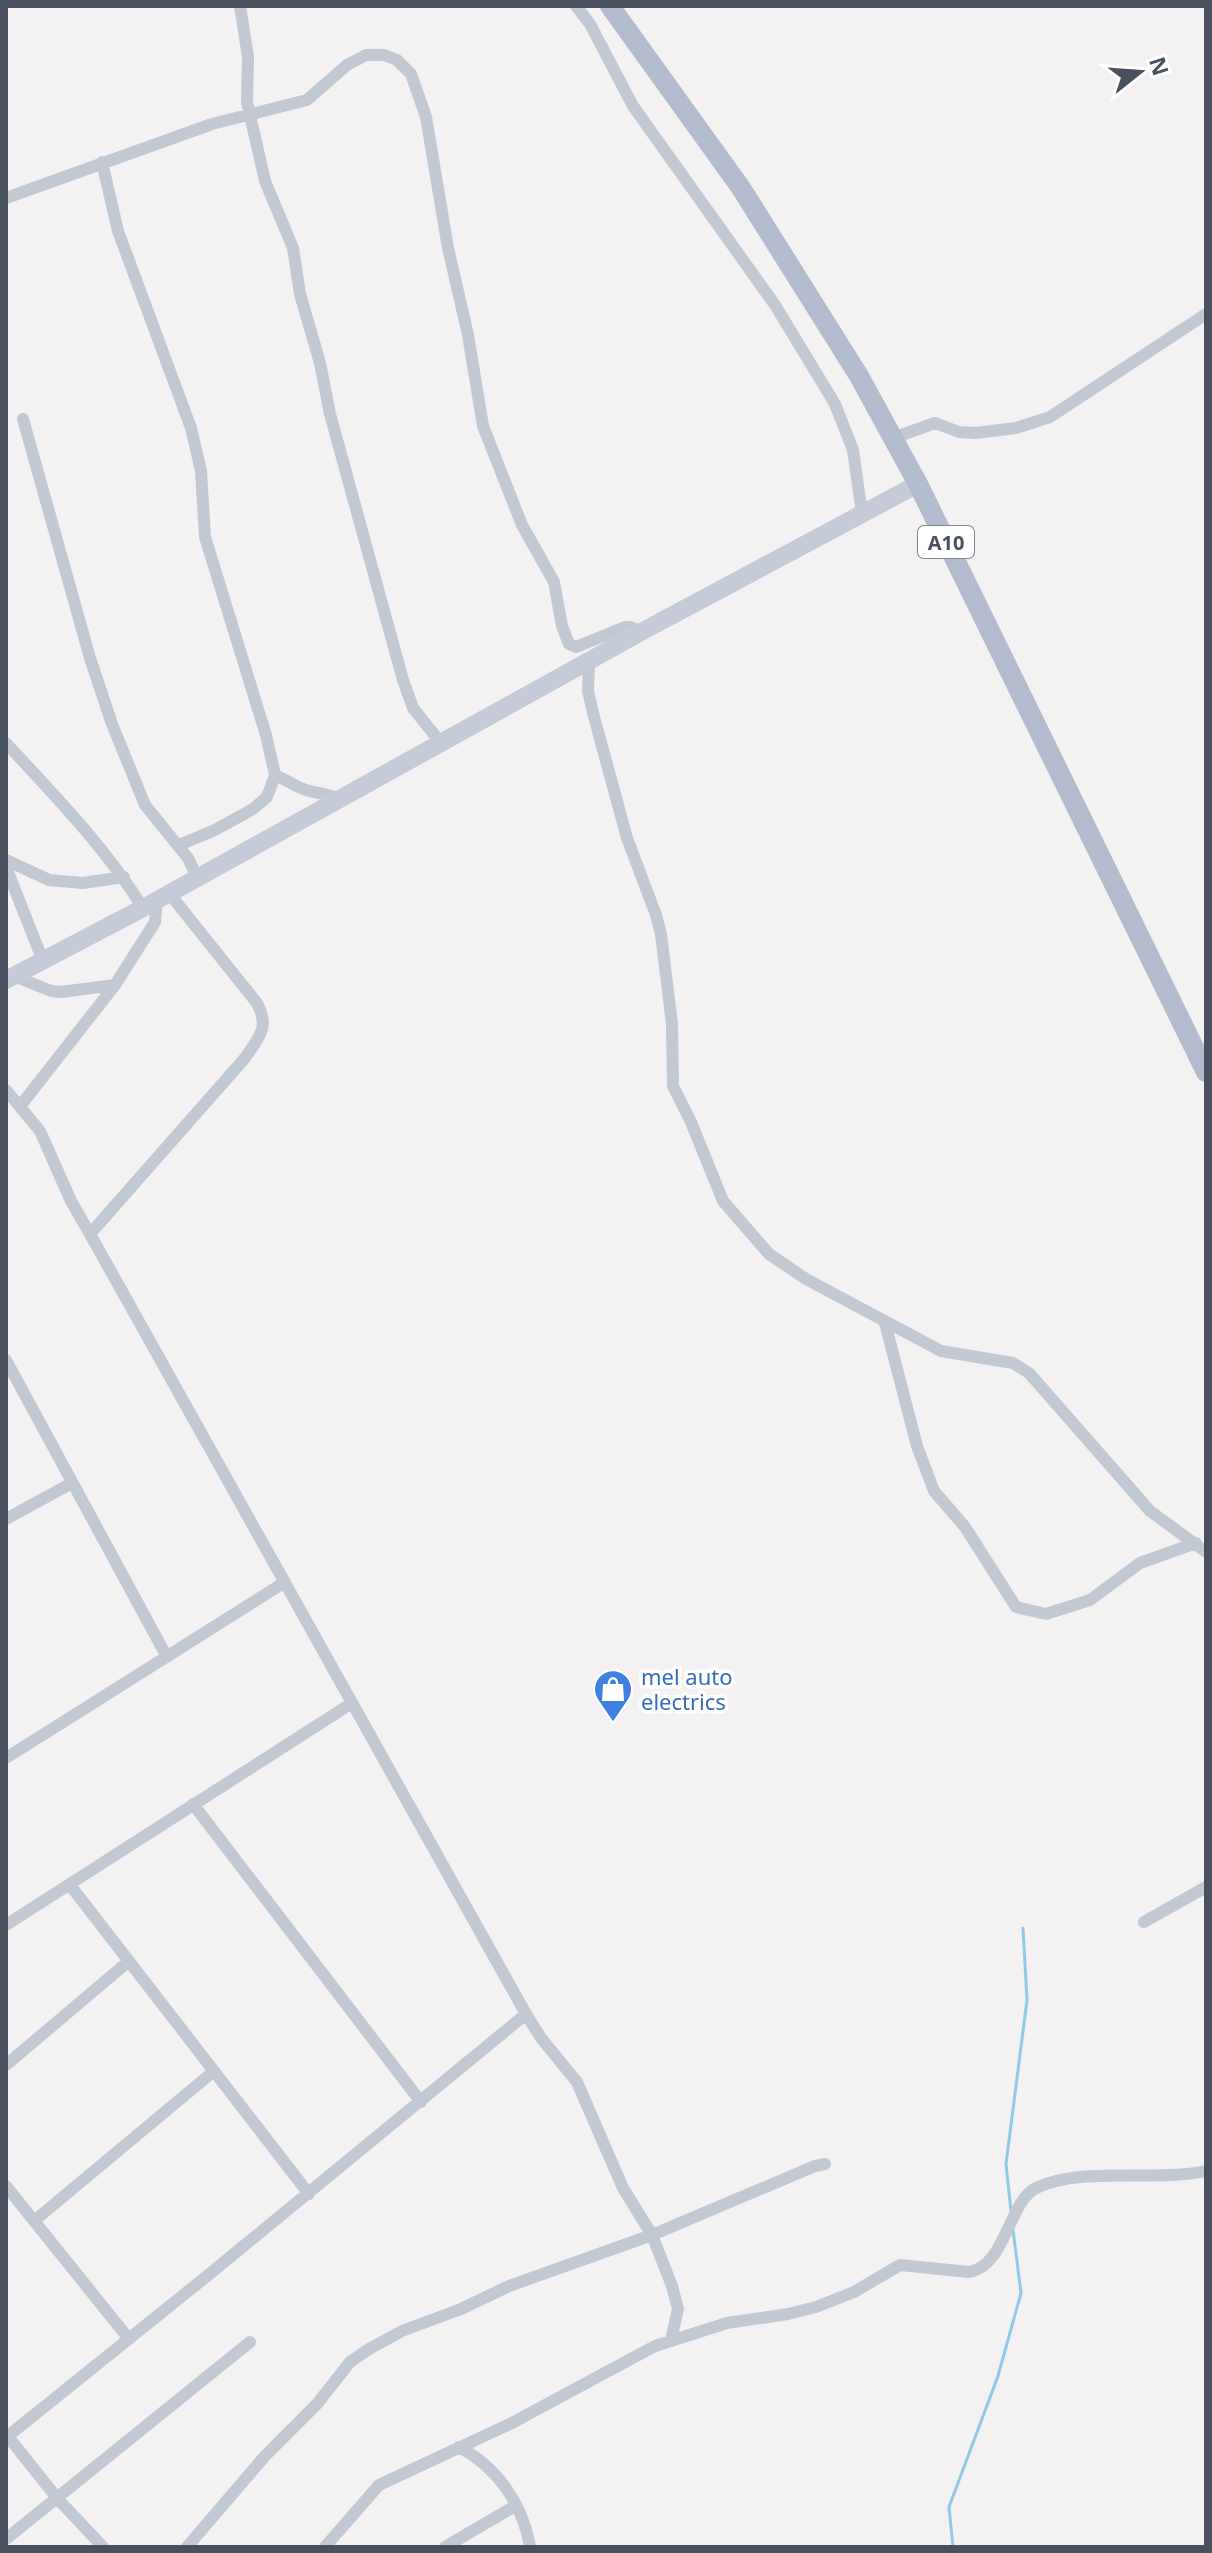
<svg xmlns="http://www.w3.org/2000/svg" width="1212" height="2553" font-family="'Noto Sans',sans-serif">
<rect width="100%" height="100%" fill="#f3f1f1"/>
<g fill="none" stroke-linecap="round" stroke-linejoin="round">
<!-- stream -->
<path stroke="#91cae9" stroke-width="3" d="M1011 2211 1006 2164 1027 2000 1023 1928
M953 2547 949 2507 998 2376 1021 2293 1013 2230"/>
<!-- street -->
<path stroke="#c2c9d2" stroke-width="12" d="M240 6 248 57 247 102 265 181 293 248 300 294 320 363 330 414 403 680 413 708 441 743
M576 6 590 24 633 106 775 305 835 404 853 450 862 514
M102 162 118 231 191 428 201 471 205 537 266 735 275 775 267 797 253 809 215 830 179 845
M6 198 212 124 307 100 347 65 366 55H384L397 60 411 74 426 117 448 248 468 335 483 426 522 525 554 582 562 626 569 644 576 647 625 627H631L641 632
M23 419 90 658 112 724 145 805 188 858 197 877
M893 438 935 423 959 432 975 433 1016 428 1050 417 1206 314
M589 661 588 691 593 713 627 838 656 915 661 934 672 1024 673 1086 691 1122 723 1201 769 1254 806 1279 941 1351 1013 1363 1029 1373 1150 1511 1206 1552
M6 743C54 795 105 847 143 908
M275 775C285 779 296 787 306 790 319 794 325 793 339 799
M6 860 49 880 83 883 124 877
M6 867 43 961
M14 976 51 991 61 992 115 985
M6 1090 40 1131 71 1201 90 1234 245 1058C259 1037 270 1028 257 1003L169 893
M21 1105 115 985 155 922 157 900
M90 1234 526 2014 541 2038 577 2082 623 2188 652 2235 672 2286 678 2309 671 2340
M885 1323 917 1446 934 1491 965 1527 1016 1607 1046 1614 1090 1600 1140 1563 1196 1543
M6 1360 167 1657
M6 1519 72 1483
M6 1758 285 1582
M193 1804 421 2102
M70 1885 309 2194
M1144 1922 1206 1887
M6 1925 352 1703
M6 2065 129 1961
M6 2186 129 2339
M34 2221 214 2071
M6 2434 57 2498 103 2547
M8 2436 212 2272 526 2014
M459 2447C497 2467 523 2504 530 2547
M6 2539 250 2342
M187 2547 265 2456 317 2404 350 2362 369 2349 402 2331 461 2309 509 2286 652 2235 815 2166 825 2164
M325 2547 379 2485 510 2424 655 2346 727 2323 788 2314 816 2307 854 2292 900 2265 969 2272C1006 2266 1009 2201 1036 2188 1083 2166 1155 2182 1206 2171
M445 2547 515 2506"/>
<!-- secondary -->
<path stroke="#c5cbd8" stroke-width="18" d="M6 980 143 908 641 632 918 484"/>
<!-- primary -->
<path stroke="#b2bcce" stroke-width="20" d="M610 6 741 188 859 376 918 484 1206 1072"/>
</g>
<!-- icons -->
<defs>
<symbol id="shop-pin" viewBox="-11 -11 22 30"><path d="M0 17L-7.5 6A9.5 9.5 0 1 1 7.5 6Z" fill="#3f7fe0" stroke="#fff"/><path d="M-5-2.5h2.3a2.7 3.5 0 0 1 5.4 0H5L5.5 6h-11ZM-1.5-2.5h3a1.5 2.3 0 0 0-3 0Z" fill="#fff"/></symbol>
</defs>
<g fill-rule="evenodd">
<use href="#shop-pin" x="591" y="1667" width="44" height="60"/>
</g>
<g text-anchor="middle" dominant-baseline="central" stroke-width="7" stroke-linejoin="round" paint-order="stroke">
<!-- shield labels -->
<rect fill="#fff" stroke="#80858e" stroke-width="2" x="918" y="526" width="56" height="32" rx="6"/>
<g font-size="20" font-weight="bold" fill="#49515e">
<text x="946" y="542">A10</text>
</g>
<!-- shop labels -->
<g font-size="22" fill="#366cbe" stroke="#fff" text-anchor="start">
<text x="641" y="1676">mel auto<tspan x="641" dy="25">electrics</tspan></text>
</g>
</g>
<!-- border -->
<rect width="1212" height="2553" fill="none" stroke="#49515e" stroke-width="16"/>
<!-- north arrow -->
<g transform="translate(1140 72) rotate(73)" stroke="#ffffff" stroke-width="6" paint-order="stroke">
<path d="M0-6L14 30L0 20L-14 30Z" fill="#49515e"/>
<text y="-12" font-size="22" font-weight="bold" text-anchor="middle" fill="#49515e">N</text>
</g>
</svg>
